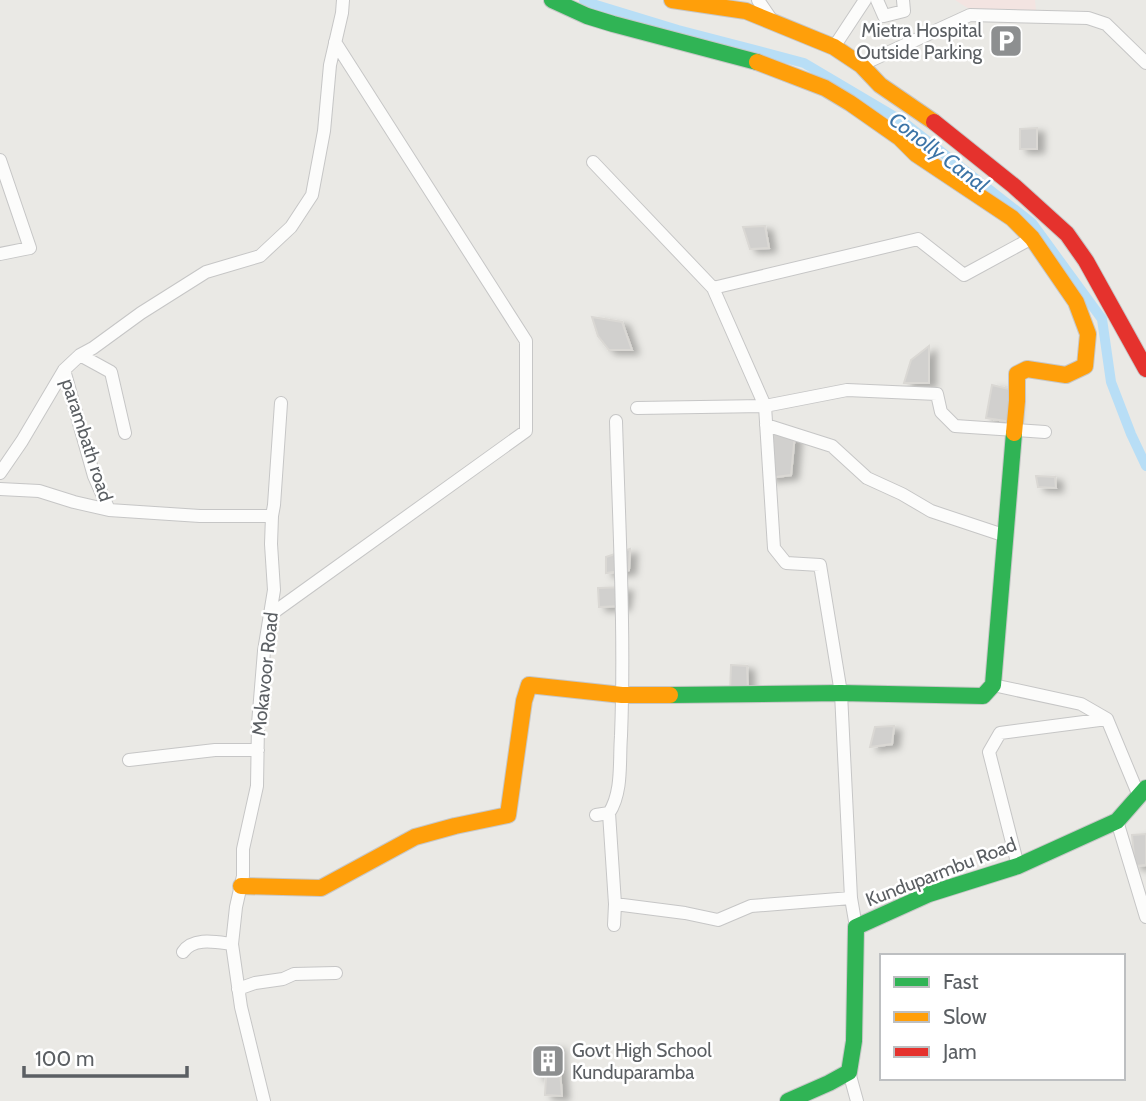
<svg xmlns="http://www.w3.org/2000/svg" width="1146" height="1101" font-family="Cabin,sans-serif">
<defs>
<filter id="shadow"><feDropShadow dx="7" dy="4" stdDeviation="3.5" flood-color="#0004"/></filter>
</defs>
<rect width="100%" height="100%" fill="#eae9e5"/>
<!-- medical -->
<path fill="#f3e4e1" d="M955 0H1035L1036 10 974 12Z"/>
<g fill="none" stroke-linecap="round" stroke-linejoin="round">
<!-- canal -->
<path stroke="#b8def6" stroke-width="10" d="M584 0 596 5 678 30 804 63 902 121 1032 223 1102 319 1111 382 1131 434 1146 466"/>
</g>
<!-- building -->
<path fill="#d1d0ce" stroke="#dad8d4" stroke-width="2" filter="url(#shadow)" d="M1037 128V149H1020V129Z
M765 226 769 248 750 249 743 227Z
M592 317 622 322 632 350H609L598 336Z
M929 346V383H904L911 360Z
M992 385 1013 390 1012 422 986 418Z
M767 434H795L791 475 768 478Z
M1036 476 1055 477 1056 488 1038 487Z
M630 549 629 570 606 573V557Z
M626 587 623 606 599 607 598 588Z
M731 665 747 666 748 692 730 693Z
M894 726 892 744 870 747 875 727Z
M1146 834V865L1135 866 1132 835Z
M558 1045 562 1096 545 1095 546 1077 537 1075 535 1047Z"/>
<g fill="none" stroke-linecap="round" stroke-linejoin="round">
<defs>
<path id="street" d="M758 0 773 22
M877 0 884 16 904 11 903 0
M834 47 865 0
M861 65 970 15 1088 18 1106 24 1146 63
M0 160 30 248 0 254
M593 162 713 288 918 239 964 275 1032 238
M713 288 765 406 774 548 786 563 820 565 841 693 851 898 856 927
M80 355 111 372 125 433
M64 370 94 476 109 510
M637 408 765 406 847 390 937 394 941 412 955 426 1045 432
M766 425 832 446 867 478 902 494 931 511 1006 536
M0 473 22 441 64 370 80 355 93 348 141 313 206 272 260 256 291 227 312 195 324 131 330 65 342 13 343 0
M0 489 39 491 74 502 109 510 200 516H272L271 544 274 590 264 651 258 724 257 786 243 849V876L236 907 232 944 241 1007 264 1101
M272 516 274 505 281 403
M270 615 526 431V341L335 42
M993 685 1081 704 1107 719 1139 796
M129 760 215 750H258
M609 813 615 904 614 925
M596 815 609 813C623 792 619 760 621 736 625 632 619 525 616 421
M1117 821 1146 917
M1018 866 989 752 1000 733 1107 719
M615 904 685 913 718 920 751 906 851 898
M183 952C193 937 216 942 232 944
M238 989 255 983 283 979 294 974 336 973
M849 1072 857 1101"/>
<path id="fast" d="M552 0 587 16 613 24 757 62
M670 695 841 693 983 696 993 685 1014 433
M788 1101 829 1083 849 1072 854 1041 856 927 929 894 1018 866 1117 821 1146 788"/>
<path id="slow" d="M672 0 746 11 834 47 861 65 880 85 934 122
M757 62 825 88 850 103 900 138 916 154 1012 218 1032 238 1076 302 1088 334 1085 366 1066 375 1027 369 1017 374V401L1014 433
M241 886 321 888 415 837 455 826 508 815 524 701 529 685 622 695H670"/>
<path id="jam" d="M934 122 1014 186 1067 234 1086 261 1146 369"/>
</defs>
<!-- street casing -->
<use href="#street" stroke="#c6c6c6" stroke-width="14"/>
<!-- fast casing -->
<use href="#fast" stroke="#c7c7c7" stroke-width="18"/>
<!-- slow casing -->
<use href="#slow" stroke="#c7c7c7" stroke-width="18"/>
<!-- jam casing -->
<use href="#jam" stroke="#c7c7c7" stroke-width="18"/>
<!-- street -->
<use href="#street" stroke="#fcfcfb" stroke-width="12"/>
<!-- fast -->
<use href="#fast" stroke="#30b455" stroke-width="16"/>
<!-- slow -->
<use href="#slow" stroke="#ff9f0a" stroke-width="16"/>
<!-- jam -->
<use href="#jam" stroke="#e5322d" stroke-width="16"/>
</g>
<!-- icons -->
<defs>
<symbol id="parking-square" viewBox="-11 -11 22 22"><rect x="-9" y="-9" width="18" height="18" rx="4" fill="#8d8f90" stroke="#fff"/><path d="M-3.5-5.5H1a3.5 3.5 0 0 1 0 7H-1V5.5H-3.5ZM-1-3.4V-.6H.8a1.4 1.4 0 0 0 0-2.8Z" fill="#fff"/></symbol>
<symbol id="building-square" viewBox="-11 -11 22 22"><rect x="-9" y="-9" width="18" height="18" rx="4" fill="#8d8f90" stroke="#fff"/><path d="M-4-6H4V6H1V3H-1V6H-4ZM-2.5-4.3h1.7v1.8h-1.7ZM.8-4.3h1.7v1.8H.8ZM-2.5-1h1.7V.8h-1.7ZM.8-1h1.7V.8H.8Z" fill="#fff"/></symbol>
</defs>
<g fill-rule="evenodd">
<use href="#parking-square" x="987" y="22" width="38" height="38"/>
<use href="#building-square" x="529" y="1042" width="38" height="38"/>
</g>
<g text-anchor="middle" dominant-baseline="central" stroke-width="5" stroke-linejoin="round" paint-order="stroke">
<!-- poi labels -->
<g font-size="19" fill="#5b5f63" stroke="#fff" text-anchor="end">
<text x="982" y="30">Mietra Hospital<tspan x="982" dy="22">Outside Parking</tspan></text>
<text x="572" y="1050" text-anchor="start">Govt High School<tspan x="572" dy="22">Kunduparamba</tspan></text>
</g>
<!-- street labels -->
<g font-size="19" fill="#5b5f63" stroke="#fff">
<text transform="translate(87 440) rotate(72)">parambath road</text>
<text transform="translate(265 674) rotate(-84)">Mokavoor Road</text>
<text transform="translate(941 872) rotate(-21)">Kunduparmbu Road</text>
</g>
<!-- water labels -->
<g font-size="21" font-style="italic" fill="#3d75a7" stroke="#fff">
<text transform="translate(939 152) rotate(37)">Conolly Canal</text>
</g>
</g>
<!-- legend -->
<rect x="880" y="954" width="245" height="126" fill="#ffffff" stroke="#bdbfc1" stroke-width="2"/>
<rect x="894" y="977" width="35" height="10" fill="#30b455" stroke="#bdbfc1" stroke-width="2"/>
<text x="943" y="989" font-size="21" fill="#5b5f63">Fast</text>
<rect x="894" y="1012" width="35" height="10" fill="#ff9f0a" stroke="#bdbfc1" stroke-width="2"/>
<text x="943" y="1024" font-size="21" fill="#5b5f63">Slow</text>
<rect x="894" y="1047" width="35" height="10" fill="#e5322d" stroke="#bdbfc1" stroke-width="2"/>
<text x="943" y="1059" font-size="21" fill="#5b5f63">Jam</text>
<!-- scale -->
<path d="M24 1066v10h163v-10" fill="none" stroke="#5b5f63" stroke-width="3.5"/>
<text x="35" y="1066" font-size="21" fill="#5b5f63" stroke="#ffffff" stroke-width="5" paint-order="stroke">100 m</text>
</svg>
